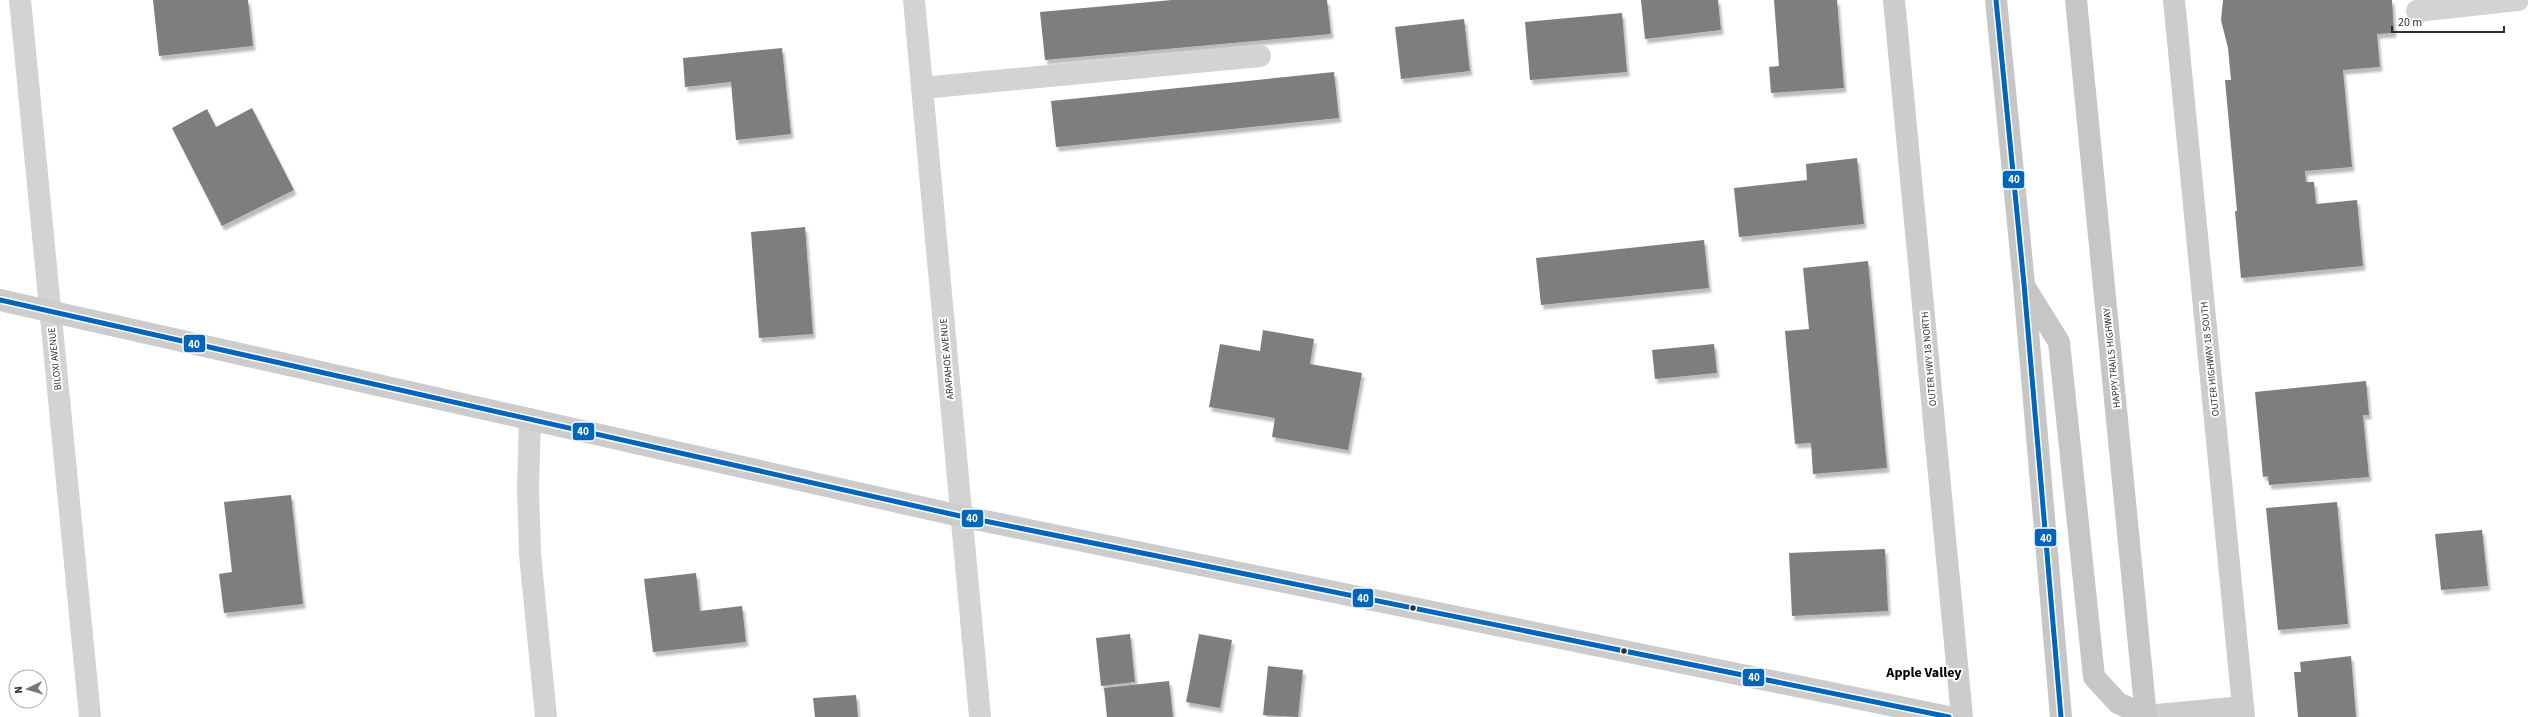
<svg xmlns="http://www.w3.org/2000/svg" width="2528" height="717" viewBox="0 0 2528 717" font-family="'Source Sans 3',sans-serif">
<defs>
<filter id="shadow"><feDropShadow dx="2.5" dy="4.5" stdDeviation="1" flood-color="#0004"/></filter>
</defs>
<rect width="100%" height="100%" fill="#fff"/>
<g fill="#7e7e7e" filter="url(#shadow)">
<polygon points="153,0 248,0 253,46 159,56"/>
<polygon points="1172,0 1327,0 1331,34 1045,60 1040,12"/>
<polygon points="1641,0 1718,0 1721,30 1645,39"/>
<polygon points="1774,0 1837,0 1844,88 1771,93 1769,67 1779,66"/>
<polygon points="2223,0 2392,0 2394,33 2377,34 2380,67 2343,70 2352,167 2305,171 2306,182 2314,182 2316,204 2357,200 2363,266 2241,278 2235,211 2237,211 2225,80 2231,80 2228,48 2221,20"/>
<polygon points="1622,13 1627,72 1530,80 1525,22"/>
<polygon points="1464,19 1470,71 1401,79 1395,27"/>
<polygon points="782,48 791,134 736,140 731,82 685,87 683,58"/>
<polygon points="1334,72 1339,118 1056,147 1051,101"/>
<polygon points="252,108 294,190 222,226 172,128 207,109 216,127"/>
<polygon points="1857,158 1864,224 1739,237 1734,188 1807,180 1806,164"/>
<polygon points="805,227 813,334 759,338 751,232"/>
<polygon points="1704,240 1709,288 1541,305 1536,258"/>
<polygon points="1868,261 1887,468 1813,474 1811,443 1795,444 1785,331 1809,329 1803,268"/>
<polygon points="1263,330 1314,339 1310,364 1362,373 1348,450 1272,437 1275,418 1209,407 1220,344 1260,351"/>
<polygon points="1714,344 1717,373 1655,379 1652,350"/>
<polygon points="2366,381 2369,415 2363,415 2369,477 2269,485 2268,476 2263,477 2255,392"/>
<polygon points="291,495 303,604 224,613 219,574 232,572 224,502"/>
<polygon points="2337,502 2348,624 2278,630 2266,508"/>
<polygon points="2482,530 2488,586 2441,590 2435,534"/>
<polygon points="1885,549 1888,611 1792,616 1789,553"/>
<polygon points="696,573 700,611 742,606 746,642 653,652 644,579"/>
<polygon points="1130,634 1135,682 1101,686 1096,638"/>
<polygon points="1199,634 1232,640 1220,708 1186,702"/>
<polygon points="2351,656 2356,717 2298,717 2294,672 2301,672 2300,662"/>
<polygon points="1268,666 1303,670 1298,717 1263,715"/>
<polygon points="1169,681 1173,717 1107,717 1104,688"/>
<polygon points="856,695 858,717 815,717 813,698"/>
</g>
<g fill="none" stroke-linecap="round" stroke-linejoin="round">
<g stroke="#d3d3d3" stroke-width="22">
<polyline points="2417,11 2518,0"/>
<polyline points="922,88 1260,56"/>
<polyline points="530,419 528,486 530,554 546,717"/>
</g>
<g stroke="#d3d3d3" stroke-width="22">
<polyline points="20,0 90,717"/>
<polyline points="914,0 980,717"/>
</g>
<g stroke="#ccc" stroke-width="22">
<polyline points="1894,0 1962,717"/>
<polyline points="2174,0 2244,717"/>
<polyline points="0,300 960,516 1949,717"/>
<polyline points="2146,716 2243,707"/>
</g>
<g stroke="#c6c6c6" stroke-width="22">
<polyline points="1996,0 2024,284 2061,717"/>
<polyline points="2076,0 2146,717"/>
<polyline points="2026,289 2059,342 2094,677 2118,703 2146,716"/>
</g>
<g stroke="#fff" stroke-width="8">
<g id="bus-1">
<polyline points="1996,0 2024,284 2061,717"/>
<polyline points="0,300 960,516 1949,717"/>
</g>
</g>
<use href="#bus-1" stroke="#0065bd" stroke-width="5"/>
</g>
<g fill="#2e2e2e" stroke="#fff" stroke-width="1.5">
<circle cx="1413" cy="608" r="3.5"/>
<circle cx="1624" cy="651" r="3.5"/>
</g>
<g text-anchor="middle" stroke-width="4" stroke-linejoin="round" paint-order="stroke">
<g font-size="10" fill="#2e2e2e" stroke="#fff">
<text transform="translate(2111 358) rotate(-96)" y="4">HAPPY TRAILS HIGHWAY</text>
<text transform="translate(54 359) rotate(-96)" y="4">BILOXI AVENUE</text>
<text transform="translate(946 359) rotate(-95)" y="4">ARAPAHOE AVENUE</text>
<text transform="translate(1928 359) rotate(-95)" y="4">OUTER HWY 18 NORTH</text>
<text transform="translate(2209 359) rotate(-96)" y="4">OUTER HIGHWAY 18 SOUTH</text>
</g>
<g font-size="14" font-weight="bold" fill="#000" stroke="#fff">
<text x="1924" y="677">Apple Valley</text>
</g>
</g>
<g stroke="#fff" stroke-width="1.5">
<rect x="2002" y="170" width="23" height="19" rx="4" fill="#0065bd"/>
<rect x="183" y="334" width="23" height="19" rx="4" fill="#0065bd"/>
<rect x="572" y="422" width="23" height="19" rx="4" fill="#0065bd"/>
<rect x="961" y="509" width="23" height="19" rx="4" fill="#0065bd"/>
<rect x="2034" y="528" width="23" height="19" rx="4" fill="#0065bd"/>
<rect x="1352" y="588" width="22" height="20" rx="4" fill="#0065bd"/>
<rect x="1742" y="668" width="23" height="19" rx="4" fill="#0065bd"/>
</g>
<g font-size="11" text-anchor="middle" font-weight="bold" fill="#fff">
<text x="2014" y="183">40</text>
<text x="194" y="348">40</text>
<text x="583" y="435">40</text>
<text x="972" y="522">40</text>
<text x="2046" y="542">40</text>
<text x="1363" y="602">40</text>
<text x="1754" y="681">40</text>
</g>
<g transform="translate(28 689) rotate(265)"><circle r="19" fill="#ffffff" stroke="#ababab"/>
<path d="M0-3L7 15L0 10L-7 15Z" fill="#777777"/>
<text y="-6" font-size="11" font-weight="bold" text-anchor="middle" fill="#2e2e2e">N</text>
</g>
<path d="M2392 26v6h112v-6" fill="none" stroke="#2e2e2e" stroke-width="2"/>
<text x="2398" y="26" font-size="12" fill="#2e2e2e" stroke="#ffffff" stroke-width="3" paint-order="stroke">20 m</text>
</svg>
